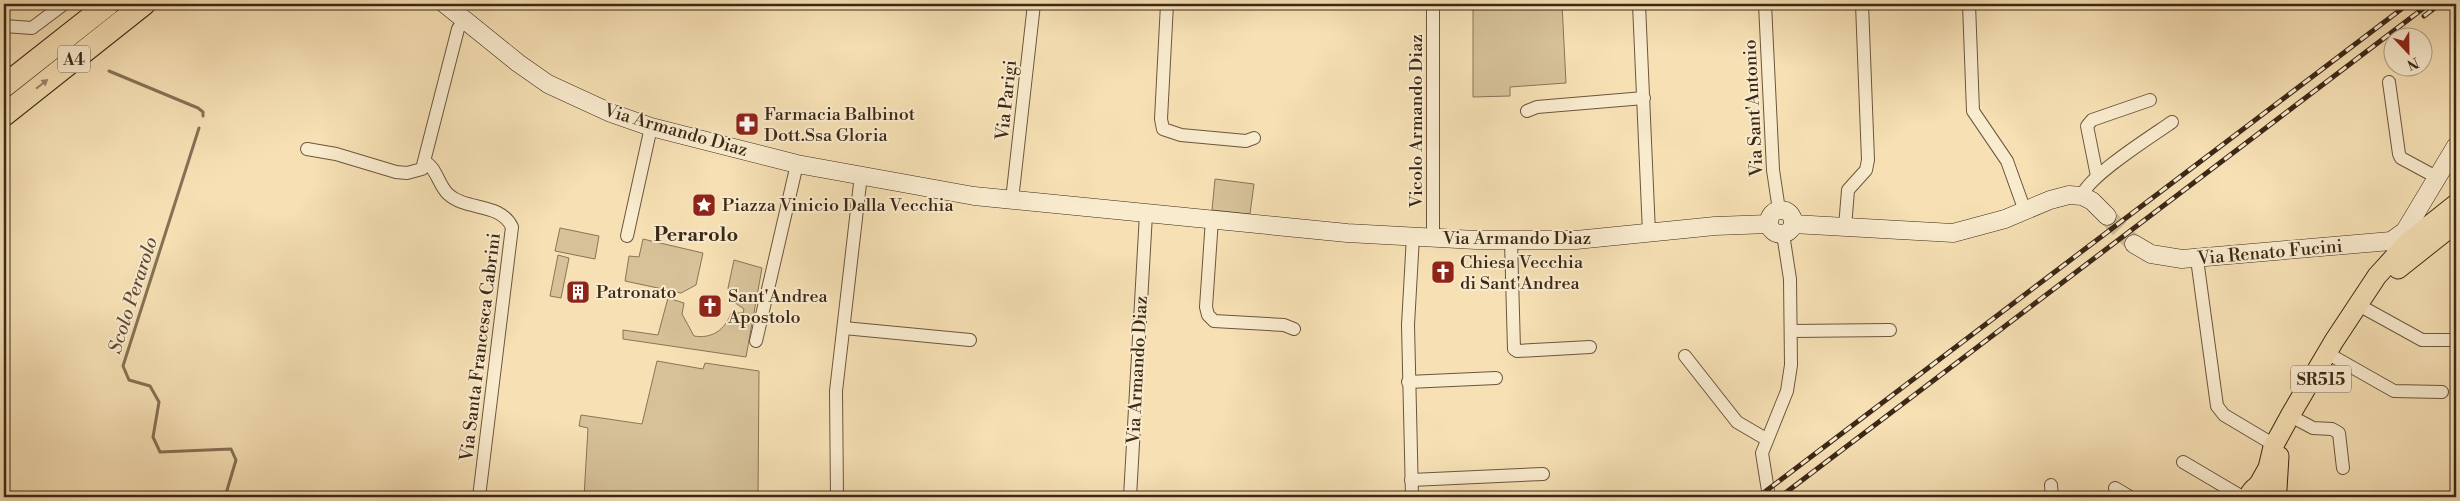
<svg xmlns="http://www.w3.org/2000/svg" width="2460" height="501" viewBox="0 0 2460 501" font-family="'Libre Bodoni',serif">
<rect width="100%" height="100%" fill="#f6e0b4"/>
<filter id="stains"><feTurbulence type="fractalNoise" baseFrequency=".004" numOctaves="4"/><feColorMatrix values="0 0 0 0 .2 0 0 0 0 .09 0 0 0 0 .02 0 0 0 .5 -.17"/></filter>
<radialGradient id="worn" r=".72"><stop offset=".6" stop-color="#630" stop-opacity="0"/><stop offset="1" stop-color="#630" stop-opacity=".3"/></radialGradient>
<g fill="#d6c199" stroke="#897458">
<polygon points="1473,4 1562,4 1566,83 1510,87 1510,96 1473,97"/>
<polygon points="1215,179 1254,184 1250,214 1212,210"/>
<polygon points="560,228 599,236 595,259 555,251"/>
<polygon points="643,239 703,253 696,285 681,293 625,281 629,256 639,257"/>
<polygon points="558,255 569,258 561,298 550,296"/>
<path d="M734 260 762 268 746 357 623 339V330L658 335 668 298 684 303 682 314 694 336C712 339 725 330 731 313H743L744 309 731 300 728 288Z"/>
<polygon points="657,361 703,369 705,363 759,371 758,497 584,497 588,428 579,426 581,415 642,424"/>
</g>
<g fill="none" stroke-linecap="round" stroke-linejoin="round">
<g stroke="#867155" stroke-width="3">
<polyline points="109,71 198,108 203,112 203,116"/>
<polyline points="199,128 123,366 129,380 150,386 159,402 153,437 160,452 231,449 236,460 225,497"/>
</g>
<polyline stroke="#d1bb95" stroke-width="18" stroke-dasharray="18 9" stroke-linecap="butt" points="2107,216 2134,244"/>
<g stroke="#6a563e" stroke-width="14">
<g id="street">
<polyline points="1167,4 1161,119 1163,129 1181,135 1246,141 1254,138"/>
<polyline points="1433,4 1433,237"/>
<polyline points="1639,4 1649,233"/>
<polyline points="1765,4 1773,170 1779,210"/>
<polyline points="1969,4 1973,111 2007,161 2025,211"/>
<polyline points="4,26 32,28 64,4"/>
<polyline points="2389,82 2399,154 2401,158 2438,178"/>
<polyline points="1527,111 1537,107 1644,98"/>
<polyline points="307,149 336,154 396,172 407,173 422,169 458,29 464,20"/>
<path d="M425 162C436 167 439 186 448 194 466 211 500 202 512 227L479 497"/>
<polyline points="2097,176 2087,126 2092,120 2150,100"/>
<path d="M2082 196C2088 176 2152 136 2172 122"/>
<polyline points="1012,200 1034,4"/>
<polyline points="1212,219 1206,307 1208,315 1214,321 1284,325 1294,329"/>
<polyline points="1845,227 1848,190 1866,170 1868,160 1862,4"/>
<polyline points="627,236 651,127"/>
<polyline points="1511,241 1514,349 1517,351 1590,347"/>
<polyline points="2197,259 2217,406 2224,415 2266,440"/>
<polyline points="2364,308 2422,340 2456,340"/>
<polyline points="844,328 970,340"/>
<polyline points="1791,331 1890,330"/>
<polyline points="756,341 797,164"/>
<polyline points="1685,356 1737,422 1766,439"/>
<polyline points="2334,357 2394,391 2442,392"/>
<polyline points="1408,382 1496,378"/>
<polyline points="2298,420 2313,428 2332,429 2339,433 2343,468"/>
<polyline points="2183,462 2239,495 2248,497"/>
<polyline points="1411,480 1543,474"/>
<polyline points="2051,485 2052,497"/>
<polyline points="2115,488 2130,497"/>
<polyline points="837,497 836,391 861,175"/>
<polyline points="1130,497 1146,214"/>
<polyline points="1412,497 1408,325 1413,236"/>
<polyline points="1769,497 1762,453 1787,391 1791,365 1790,279 1783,234"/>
</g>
</g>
<g stroke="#3c2817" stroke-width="19">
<g id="secondary">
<polyline points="445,4 518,63 548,84 611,113 651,127 797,164 974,196 1347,233 1476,240 1576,240 1715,226 1769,224"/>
<circle cx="1781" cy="222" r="12"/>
<polyline points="1793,224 1953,233 2005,219 2050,200 2069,195 2082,196 2092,201 2107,216"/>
<polyline points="2134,244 2151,254 2182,259 2391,241 2405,231 2456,146"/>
</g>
</g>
<g stroke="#3c2817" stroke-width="21">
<g id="primary">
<polyline points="2398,269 2456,223"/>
<polyline points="2259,484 2268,468 2273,447 2291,414 2334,341 2377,276 2407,243 2456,204"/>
<polyline points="2277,489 2279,456"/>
<path d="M2248 497C2253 487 2259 482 2271 485"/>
</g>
</g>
<g stroke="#3c2817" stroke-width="24">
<g id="highway">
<polyline points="4,86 108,4"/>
<polyline points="4,115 144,4"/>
</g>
</g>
<use href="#street" stroke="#f9ebce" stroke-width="12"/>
<use href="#secondary" stroke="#f9ebce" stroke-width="18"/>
<use href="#primary" stroke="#f6e0b4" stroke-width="19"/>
<use href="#highway" stroke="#f6e0b4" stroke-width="22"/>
<g stroke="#3c2817" stroke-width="5">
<g id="rail">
<polyline points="2424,16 2440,4"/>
<polyline points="1758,497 2408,4"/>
<polyline points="1780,497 2429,4"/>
</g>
</g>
<use href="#rail" stroke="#f9ebce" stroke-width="3" stroke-dasharray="9" stroke-linecap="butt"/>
</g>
<defs><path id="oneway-solid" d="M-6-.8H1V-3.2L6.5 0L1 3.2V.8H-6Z" transform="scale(1.25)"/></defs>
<use fill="#998466" href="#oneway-solid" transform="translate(42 84) rotate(-38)"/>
<defs>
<g id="pharmacy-square" transform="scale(1.25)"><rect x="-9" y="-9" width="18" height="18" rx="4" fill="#8f2418" stroke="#f9ebce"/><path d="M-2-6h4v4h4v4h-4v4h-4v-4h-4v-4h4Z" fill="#fff"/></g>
<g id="sight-square" transform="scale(1.25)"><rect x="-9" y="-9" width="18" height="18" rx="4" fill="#8f2418" stroke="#f9ebce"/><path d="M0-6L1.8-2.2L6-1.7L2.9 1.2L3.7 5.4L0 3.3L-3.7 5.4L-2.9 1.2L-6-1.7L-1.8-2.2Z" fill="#fff"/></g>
<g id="church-square" transform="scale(1.25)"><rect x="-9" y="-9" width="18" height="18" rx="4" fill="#8f2418" stroke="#f9ebce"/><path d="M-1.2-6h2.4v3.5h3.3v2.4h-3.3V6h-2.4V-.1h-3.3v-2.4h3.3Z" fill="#fff"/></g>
<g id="building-square" transform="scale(1.25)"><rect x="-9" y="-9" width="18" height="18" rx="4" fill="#8f2418" stroke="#f9ebce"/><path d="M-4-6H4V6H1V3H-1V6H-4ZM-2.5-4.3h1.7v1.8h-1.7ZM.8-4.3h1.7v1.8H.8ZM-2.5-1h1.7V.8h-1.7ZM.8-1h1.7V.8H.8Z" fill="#fff"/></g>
</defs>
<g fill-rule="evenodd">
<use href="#pharmacy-square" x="747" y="124"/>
<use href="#sight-square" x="704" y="205"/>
<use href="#church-square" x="1443" y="272"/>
<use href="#building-square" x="578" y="292"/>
<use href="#church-square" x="710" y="306"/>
</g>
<g text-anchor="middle" stroke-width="4" stroke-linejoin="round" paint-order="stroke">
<g fill="#f9ebce" stroke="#75624e" stroke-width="1">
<rect x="58" y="45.5" width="32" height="27" rx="4"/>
<rect x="2291" y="365.5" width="60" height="27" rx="4"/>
</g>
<g font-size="16" font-weight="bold" fill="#3c2817">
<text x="74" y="65">A4</text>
<text x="2321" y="385">SR515</text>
</g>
<g font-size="18" fill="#3c2817" stroke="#f9ebce">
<text transform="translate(1006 100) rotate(-84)" y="6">Via Parigi</text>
<text transform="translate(1753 108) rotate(-93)" y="6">Via Sant'Antonio</text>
<text transform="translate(1416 121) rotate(-90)" y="6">Vicolo Armando Diaz</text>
<text transform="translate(676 130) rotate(16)" y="6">Via Armando Diaz</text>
<text x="1517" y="244">Via Armando Diaz</text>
<text transform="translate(2270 252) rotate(-5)" y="6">Via Renato Fucini</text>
<text transform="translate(480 347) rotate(-83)" y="6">Via Santa Francesca Cabrini</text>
<text transform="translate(1137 370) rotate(-87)" y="6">Via Armando Diaz</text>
</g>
<g font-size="18" fill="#3c2817" stroke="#f9ebce" text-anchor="start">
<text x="764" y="120">Farmacia Balbinot<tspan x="764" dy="21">Dott.Ssa Gloria</tspan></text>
<text x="722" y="211">Piazza Vinicio Dalla Vecchia</text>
<text x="1460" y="268">Chiesa Vecchia<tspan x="1460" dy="21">di Sant'Andrea</tspan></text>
<text x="596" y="298">Patronato</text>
<text x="728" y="302">Sant'Andrea<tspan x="728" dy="21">Apostolo</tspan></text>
</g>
<g font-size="19" font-style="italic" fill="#614c36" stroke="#f9ebce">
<text transform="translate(132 295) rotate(-72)" y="7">Scolo Perarolo</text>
</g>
<g font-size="20" font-weight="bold" fill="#3c2817" stroke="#f9ebce">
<text x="696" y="241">Perarolo</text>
</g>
</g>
<rect width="2460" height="501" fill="none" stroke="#f6e0b4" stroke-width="20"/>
<rect x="5" y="5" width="2450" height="491" fill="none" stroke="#3c2817" stroke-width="2.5"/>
<rect x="10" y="10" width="2440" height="481" fill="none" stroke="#3c2817"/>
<g transform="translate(2408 52) rotate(158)"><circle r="24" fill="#f9ebce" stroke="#ad9d85"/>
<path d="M0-4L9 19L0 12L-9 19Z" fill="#8f2418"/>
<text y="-8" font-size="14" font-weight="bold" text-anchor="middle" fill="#3c2817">N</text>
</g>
<rect width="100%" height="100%" filter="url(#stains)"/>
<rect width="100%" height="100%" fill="url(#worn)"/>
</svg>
